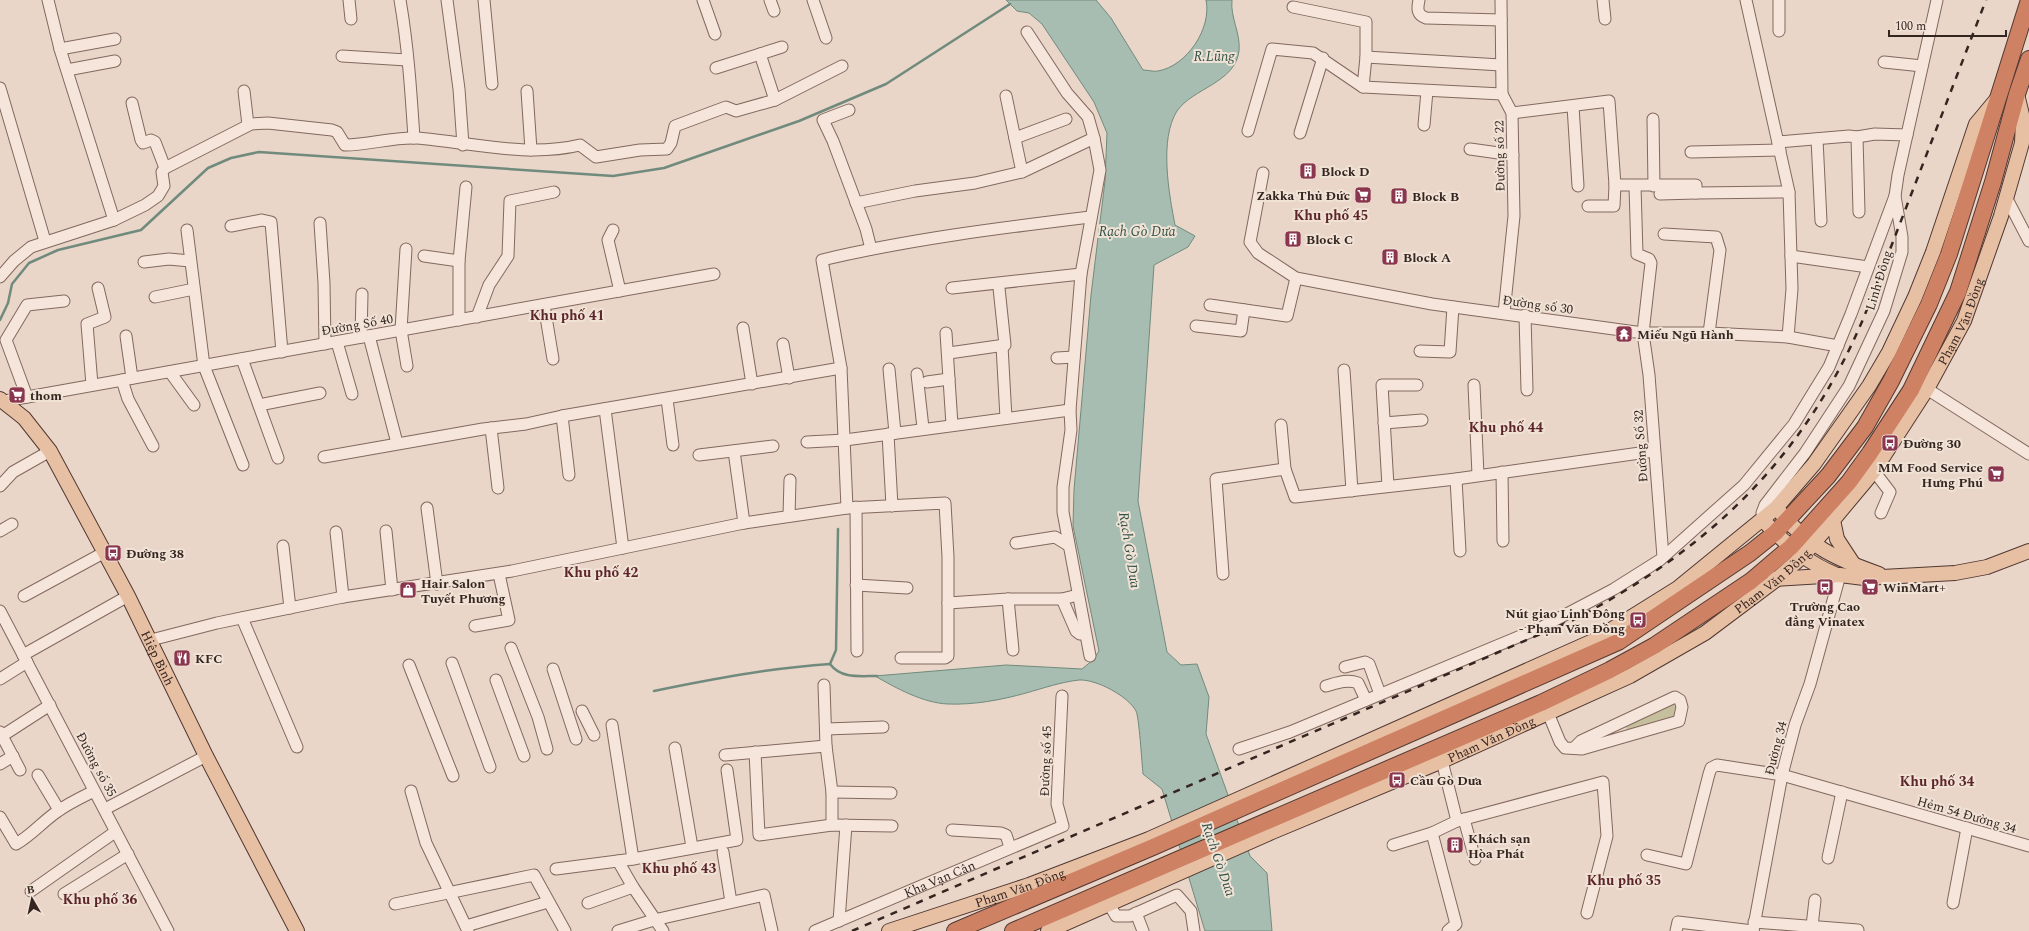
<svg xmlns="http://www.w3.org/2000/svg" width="2029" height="931" viewBox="0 0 2029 931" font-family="Spectral,serif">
<rect width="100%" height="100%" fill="#e9d6c8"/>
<polygon fill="#c6bf9d" points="1672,703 1678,709 1676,717 1627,730 1625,724"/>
<path fill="#a8bdb1" stroke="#708b7d" d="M1006 0H1096L1111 18 1143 70C1148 70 1154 72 1158 71 1187 66 1212 28 1206 0H1232C1230 17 1241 34 1239 51 1235 83 1193 88 1177 111 1159 139 1169 194 1175 225L1195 236 1188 247 1154 265 1138 501 1167 652 1181 665 1197 664 1209 697 1206 734 1250 856 1267 873 1272 931H1205L1162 789 1143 774C1142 764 1139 716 1136 711 1128 696 1096 679 1079 680 1061 682 1044 688 1026 693 1001 700 974 705 948 704 923 703 896 688 875 676L1006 665 1082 669 1093 660 1099 651 1073 526 1074 490 1091 295 1105 181 1107 133 1094 102 1042 24 1029 13 1017 11Z"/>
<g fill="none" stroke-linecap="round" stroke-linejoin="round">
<g stroke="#708b7d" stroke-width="2.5">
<polyline points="0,320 8,303 12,284 29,263 58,250 141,230 208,168 231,158 259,152 613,176 664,168 799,121 886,84 1010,4"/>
<polyline points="830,664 836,650 838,529"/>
<path d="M654 691C712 679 770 668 830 664 841 679 860 676 877 676"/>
</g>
<g stroke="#83685f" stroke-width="13">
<g id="minor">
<polyline points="48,0 60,49 114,220"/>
<polyline points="349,0 351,19"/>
<path d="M400 0C408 46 411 92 414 138"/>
<polyline points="447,0 459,89 463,145"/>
<polyline points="484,0 492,84"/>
<polyline points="703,0 715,34"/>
<polyline points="770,0 774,11"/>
<polyline points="813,0 826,38"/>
<path d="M1419 0C1417 9 1417 15 1426 18L1501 20"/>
<polyline points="1501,0 1502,94 1512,113 1514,216 1504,313"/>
<polyline points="1603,0 1605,19"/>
<polyline points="1746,0 1789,192 1792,289 1788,337"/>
<polyline points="1779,0 1779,31"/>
<polyline points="1293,7 1366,22 1366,57 1363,87"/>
<polyline points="1027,32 1067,93 1088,117 1094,138 1100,170 1081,274 1070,410 1071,430 1063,487 1063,512 1090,656"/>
<polyline points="60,49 115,39"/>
<polyline points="760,54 775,100"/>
<polyline points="342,56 407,60"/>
<polyline points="1366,57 1501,65"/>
<polyline points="1884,62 1922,66"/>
<polyline points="716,68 782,47"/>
<polyline points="67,70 115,61"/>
<polyline points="0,88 45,241"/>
<polyline points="244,91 248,125"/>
<polyline points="527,91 531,150"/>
<polyline points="1006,96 1022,172"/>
<polyline points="132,103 141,140 143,143 151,140 155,142 165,168"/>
<polyline points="1573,106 1578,186"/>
<polyline points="849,110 823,120 833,141 866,229 871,249"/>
<polyline points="1512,113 1609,101 1615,185 1614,206 1588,206"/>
<polyline points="1653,119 1654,186"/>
<polyline points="1424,125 1427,91"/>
<polyline points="1248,131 1272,49 1313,53 1363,87 1502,94"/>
<polyline points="1300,133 1323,58"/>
<polyline points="1857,137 1859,212"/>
<polyline points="1015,138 1066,119"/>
<polyline points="1817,139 1821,221"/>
<polyline points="1778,142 1849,136 1857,137 1875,134 1907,135"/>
<polyline points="1470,149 1513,155"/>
<polyline points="1691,152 1780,150"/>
<polyline points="1263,173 1250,242 1258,253 1296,278 1432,304 1643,333 1709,333 1788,337 1838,346"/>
<polyline points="1615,185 1696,185 1696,193 1789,192"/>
<polyline points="1635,186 1637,254 1649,259 1651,263 1643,333 1649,375 1663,557"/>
<polyline points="1660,194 1696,193"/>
<polyline points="2006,197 2029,241"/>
<polyline points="856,203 915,191 975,183 1022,172 1094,138"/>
<polyline points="320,223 324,283 325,344"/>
<polyline points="231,226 262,220 271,222 282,352"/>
<polyline points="187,230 204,366 243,465"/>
<polyline points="613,230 608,240 620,291"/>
<polyline points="1664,234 1716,237 1720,250 1709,333"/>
<polyline points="406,249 401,330 407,366"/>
<polyline points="424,256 459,261"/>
<polyline points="1791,256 1868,267"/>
<polyline points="144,262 169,259 190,261"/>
<path d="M0 277 14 261 31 247 114 220 145 205 158 196 164 186 162 172 165 168 251 124 268 123 332 130 337 132 345 145C369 145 392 137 416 138 470 142 526 158 580 145L596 157 640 150 667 149 671 143 675 126 726 107 736 111 775 100 842 66"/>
<polyline points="952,288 1081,274"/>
<polyline points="155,297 194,289"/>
<polyline points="544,305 553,359"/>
<polyline points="1210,305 1287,316 1296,278"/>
<polyline points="1525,315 1527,390"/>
<polyline points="477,317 489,285 508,256 510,201 554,192"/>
<polyline points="459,320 459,261 466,187"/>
<polyline points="1196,326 1241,331 1244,310"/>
<polyline points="743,328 752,384"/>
<polyline points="946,333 952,425"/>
<polyline points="126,336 132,378"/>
<polyline points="369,336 397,443"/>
<polyline points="361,337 362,294"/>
<polyline points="337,342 352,394"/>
<polyline points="783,344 789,378"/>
<polyline points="1002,346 1006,418"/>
<polyline points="1420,351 1450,352 1453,307"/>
<polyline points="949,353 1005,345 999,288"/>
<polyline points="1057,358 1074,357"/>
<polyline points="242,359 278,458"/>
<polyline points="889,369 895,433"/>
<polyline points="1344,370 1352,491"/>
<polyline points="170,372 194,405"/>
<polyline points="917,374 923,428"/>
<polyline points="122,380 128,399 153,446"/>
<polyline points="927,382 949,379"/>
<polyline points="92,385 87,324 105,317 98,288"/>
<polyline points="1474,385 1478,475"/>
<polyline points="1927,389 2029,454"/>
<polyline points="27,397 6,340 27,305 64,301"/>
<polyline points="667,399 673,445"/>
<polyline points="5,401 714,274"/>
<polyline points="259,405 320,393"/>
<polyline points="605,409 623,548"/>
<polyline points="562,416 569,475"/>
<polyline points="1384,423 1422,420"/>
<polyline points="1281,425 1285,469"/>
<polyline points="491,428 498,488"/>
<polyline points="888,434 892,506"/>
<polyline points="807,442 845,440 1070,410"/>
<polyline points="734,451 744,523"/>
<polyline points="699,455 773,446"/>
<polyline points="324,457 483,429 526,424 562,416 841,368"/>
<polyline points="1874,471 1890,492 1881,513"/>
<polyline points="1502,472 1503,541"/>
<polyline points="1456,479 1460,551"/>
<polyline points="0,486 13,472 50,451"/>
<polyline points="1388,486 1382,385 1417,385"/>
<polyline points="856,507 857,651"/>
<polyline points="427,508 437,584"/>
<path d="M847 508 841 368 822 260C910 239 1000 228 1090 217"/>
<polyline points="789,516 790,480"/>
<polyline points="1763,520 1762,513 1765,505 1805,453 1849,386 1884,311 1902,252 1902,237 1895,196 1898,175 1937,0"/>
<polyline points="0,531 12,524"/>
<polyline points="386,531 392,590"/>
<polyline points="336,532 343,597"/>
<polyline points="1016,543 1055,537 1068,545"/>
<polyline points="283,546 290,608"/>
<polyline points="1223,574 1216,479 1285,469 1295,497 1456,479 1654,451"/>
<polyline points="856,585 907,588"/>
<polyline points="24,596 105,552"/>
<polyline points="1008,599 1013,650"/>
<polyline points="1062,599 1076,631 1080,634 1085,634"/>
<polyline points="948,603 1008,599 1062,599 1078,595"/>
<polyline points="0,611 168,931"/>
<polyline points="242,618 297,747"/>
<polyline points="475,626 509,620 499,574"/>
<polyline points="151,640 217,623 343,597 512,571 744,523 847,508 945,503 948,557 948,656 945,658 901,658"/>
<polyline points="511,648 538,717 547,749"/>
<polyline points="23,655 128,596"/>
<polyline points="452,663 490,767"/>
<polyline points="409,665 453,776"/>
<polyline points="1345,667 1365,662 1369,664 1380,694"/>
<polyline points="553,669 576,739"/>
<polyline points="0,679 27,662"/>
<polyline points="496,680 524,756"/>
<polyline points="824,685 826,746 832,792 832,825"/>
<path d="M1326 686C1337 683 1347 679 1358 683L1366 700"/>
<polyline points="582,711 594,735"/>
<polyline points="1548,713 1560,742 1565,748 1582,749 1679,721 1682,707 1680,700 1675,697 1581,741 1574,748"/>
<polyline points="612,725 633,859"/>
<polyline points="826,729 883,727"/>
<polyline points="0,732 20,770"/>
<polyline points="2,736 50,705"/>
<polyline points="675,748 692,847"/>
<polyline points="1239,749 1290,732 1542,627 1614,589 1660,560 1744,485 1794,424 1829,367 1851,314 1895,196"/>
<polyline points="755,752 759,835 832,825 892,826"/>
<polyline points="725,755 826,746"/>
<polyline points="1442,761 1457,821 1432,833 1456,924 1448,931"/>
<polyline points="0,764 13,756"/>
<polyline points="38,775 59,810"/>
<polyline points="411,791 426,843 468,931"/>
<polyline points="832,792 891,793"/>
<polyline points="105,809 206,756"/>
<path d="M0 817 16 844C32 835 43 821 58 811 69 803 82 797 94 791"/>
<polyline points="1464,819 1475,859"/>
<polyline points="1457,821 1603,782 1607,836 1587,913"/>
<polyline points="952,830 1001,833 1006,835 1010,847"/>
<polyline points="1393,845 1432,833"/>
<polyline points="723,852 731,902"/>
<polyline points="1647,855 1686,864 1709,774 1711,768 1717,765 1782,775 2029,846"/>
<polyline points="1828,858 1842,792"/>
<polyline points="618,861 633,887 663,931"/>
<polyline points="556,869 633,859 737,840 727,770"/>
<polyline points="31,891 115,832"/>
<polyline points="64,894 128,854"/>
<polyline points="588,903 633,887"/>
<polyline points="1953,903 1967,828"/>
<polyline points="395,904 534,875 565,931"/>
<polyline points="1109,904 1116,916 1130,916 1177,895 1191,911 1194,931"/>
<polyline points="1136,913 1143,931"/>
<polyline points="839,921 846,825"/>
<polyline points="1754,922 1858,930"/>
<polyline points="466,926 548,902"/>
<polyline points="1812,926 1815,900"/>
<polyline points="618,931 654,920 764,895 772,931"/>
<path id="s1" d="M815 931 1063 826 1057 804 1062 696"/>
<polyline points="1676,931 1678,922 1753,931"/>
<polyline points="1753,931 1782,775 1795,725 1810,684 1840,575"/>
</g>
</g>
<g stroke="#513832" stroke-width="16">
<g id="major">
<path id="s2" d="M0 399 24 418 50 451 128 596 206 756 297 931"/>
<path d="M1780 512C1807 546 1839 560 1879 574"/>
<path d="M1763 520C1783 542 1807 563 1835 574"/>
<polyline points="1833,520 1837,539 1854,565"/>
<polyline points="1774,579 1840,575 1864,578 1955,573 1987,567 2029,551"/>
<path id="s3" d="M889 931 1029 885 1149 839 1593 641 1678 588 1776 508 1814 464 1869 386 1889 352 1915 297 1933 252 1976 124 1996 100"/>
<path id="s4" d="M1048 931 1272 832 1442 761 1630 676 1705 633 1777 579 1803 556 1874 471 1927 389 1964 321 2001 216 2022 143 2023 119 2017 94"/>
</g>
</g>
<g stroke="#513832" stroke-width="18">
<g id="highway">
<polyline points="955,931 1153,847 1618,642 1750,553 1775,533 1828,476 1865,427 1891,381 1929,304 1949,254 2029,0"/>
<polyline points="1013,931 1541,703 1610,670 1654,646 1751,581 1791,547 1849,482 1870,453 1911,390 1958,292 1993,182 2017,94 2029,59"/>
</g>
</g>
<use href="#minor" stroke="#f5e5da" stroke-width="11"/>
<use href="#major" stroke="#e7c0a4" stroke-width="14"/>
<use href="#highway" stroke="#ce8163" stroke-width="16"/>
<path stroke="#352521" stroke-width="2.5" stroke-dasharray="7 7" stroke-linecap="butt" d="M852 931 1573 620C1709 549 1804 459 1864 317L1986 0"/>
</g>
<defs>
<g id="building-square" transform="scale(0.9)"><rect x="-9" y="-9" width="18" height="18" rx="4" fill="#8a364e" stroke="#f1e2d6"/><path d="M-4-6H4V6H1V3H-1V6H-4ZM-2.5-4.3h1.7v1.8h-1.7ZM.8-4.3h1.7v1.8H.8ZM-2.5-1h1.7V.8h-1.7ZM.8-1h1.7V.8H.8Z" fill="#fff"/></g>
<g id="supermarket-square" transform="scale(0.9)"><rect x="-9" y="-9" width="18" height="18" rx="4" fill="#8a364e" stroke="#f1e2d6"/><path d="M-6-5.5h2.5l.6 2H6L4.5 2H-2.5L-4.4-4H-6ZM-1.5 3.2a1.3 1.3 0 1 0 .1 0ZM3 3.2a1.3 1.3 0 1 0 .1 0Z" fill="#fff"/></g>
<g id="temple-square" transform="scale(0.9)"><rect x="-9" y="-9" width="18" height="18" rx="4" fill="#8a364e" stroke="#f1e2d6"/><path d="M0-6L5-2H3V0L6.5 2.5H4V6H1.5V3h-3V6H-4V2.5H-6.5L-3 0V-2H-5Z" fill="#fff"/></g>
<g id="bus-square" transform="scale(0.9)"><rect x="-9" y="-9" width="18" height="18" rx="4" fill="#8a364e" stroke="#f1e2d6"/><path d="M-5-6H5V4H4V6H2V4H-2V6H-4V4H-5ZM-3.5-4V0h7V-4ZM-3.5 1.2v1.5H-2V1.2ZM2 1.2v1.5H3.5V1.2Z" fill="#fff"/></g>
<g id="shop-square" transform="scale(0.9)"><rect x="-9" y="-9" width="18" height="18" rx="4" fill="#8a364e" stroke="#f1e2d6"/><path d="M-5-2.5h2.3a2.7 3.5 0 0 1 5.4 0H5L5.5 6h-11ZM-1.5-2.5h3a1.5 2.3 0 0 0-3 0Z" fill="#fff"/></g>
<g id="restaurant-square" transform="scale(0.9)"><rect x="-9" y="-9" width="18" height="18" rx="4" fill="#8a364e" stroke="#f1e2d6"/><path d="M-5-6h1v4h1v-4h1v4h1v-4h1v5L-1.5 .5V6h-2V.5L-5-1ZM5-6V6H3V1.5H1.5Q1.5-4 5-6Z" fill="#fff"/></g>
</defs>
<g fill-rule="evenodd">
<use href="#building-square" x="1308" y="171"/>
<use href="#supermarket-square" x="1363" y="195"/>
<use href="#building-square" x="1399" y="196"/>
<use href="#building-square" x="1293" y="239"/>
<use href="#building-square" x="1390" y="257"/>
<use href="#temple-square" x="1624" y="334"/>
<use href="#supermarket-square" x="17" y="395"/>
<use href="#bus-square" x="1890" y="443"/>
<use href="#supermarket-square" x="1996" y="474"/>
<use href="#bus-square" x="113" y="553"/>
<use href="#bus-square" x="1825" y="587"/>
<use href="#supermarket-square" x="1870" y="587"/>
<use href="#shop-square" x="408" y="590"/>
<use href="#bus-square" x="1638" y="620"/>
<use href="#restaurant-square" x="182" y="658"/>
<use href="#bus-square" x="1397" y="780"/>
<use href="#building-square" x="1455" y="845"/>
</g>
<g text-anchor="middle" stroke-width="4" stroke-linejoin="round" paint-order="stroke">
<g font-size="13" fill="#352521" stroke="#f1e2d6">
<text transform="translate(1499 156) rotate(-91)" y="5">Đường số 22</text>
<text transform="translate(1878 280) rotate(-73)" y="5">Linh Đông</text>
<text transform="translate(1538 304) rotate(8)" y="5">Đường số 30</text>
<text dy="5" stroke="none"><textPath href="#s4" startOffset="1131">Phạm Văn Đồng</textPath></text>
<text transform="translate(357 324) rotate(-10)" y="5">Đường Số 40</text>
<text transform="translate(1640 446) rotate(-94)" y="5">Đường Số 32</text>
<text dy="5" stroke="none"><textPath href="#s4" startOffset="807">Phạm Văn Đồng</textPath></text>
<text dy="5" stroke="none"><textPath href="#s2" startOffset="306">Hiệp Bình</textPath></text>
<text dy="5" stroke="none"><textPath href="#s4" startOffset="483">Phạm Văn Đồng</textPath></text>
<text transform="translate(1775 748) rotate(-76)" y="5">Đường 34</text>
<text transform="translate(1045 761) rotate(-88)" y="5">Đường số 45</text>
<text transform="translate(97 764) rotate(62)" y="5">Đường số 35</text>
<text transform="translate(1967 814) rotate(16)" y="5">Hẻm 54 Đường 34</text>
<text dy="5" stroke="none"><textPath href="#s1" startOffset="135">Kha Vạn Cân</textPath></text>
<text dy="5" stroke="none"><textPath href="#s3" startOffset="138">Phạm Văn Đồng</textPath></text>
</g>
<g font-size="13" font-weight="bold" fill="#352521" stroke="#f1e2d6" text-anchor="start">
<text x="1321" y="176">Block D</text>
<text x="1350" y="200" text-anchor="end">Zakka Thủ Đức</text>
<text x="1412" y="201">Block B</text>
<text x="1306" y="244">Block C</text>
<text x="1403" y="262">Block A</text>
<text x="1637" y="339">Miếu Ngũ Hành</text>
<text x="30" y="400">thom</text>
<text x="1903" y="448">Đường 30</text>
<text x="1983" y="472" text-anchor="end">MM Food Service<tspan x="1983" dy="15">Hưng Phú</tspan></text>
<text x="126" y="558">Đường 38</text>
<text x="421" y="588">Hair Salon<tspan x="421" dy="15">Tuyết Phương</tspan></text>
<text x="1883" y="592">WinMart+</text>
<text x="1825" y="611" text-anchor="middle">Trường Cao<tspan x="1825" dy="15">đẳng Vinatex</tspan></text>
<text x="1625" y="618" text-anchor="end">Nút giao Linh Đông<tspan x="1625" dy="15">- Phạm Văn Đồng</tspan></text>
<text x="195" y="663">KFC</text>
<text x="1410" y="785">Cầu Gò Dưa</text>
<text x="1468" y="843">Khách sạn<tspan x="1468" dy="15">Hòa Phát</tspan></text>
</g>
<g font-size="14" font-style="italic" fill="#325348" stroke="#f1e2d6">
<text x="1214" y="61">R.Lũng</text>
<text x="1137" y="236">Rạch Gò Dưa</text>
<text transform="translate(1130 550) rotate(81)" y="5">Rạch Gò Dưa</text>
<text transform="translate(1219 859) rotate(71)" y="5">Rạch Gò Dưa</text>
</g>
<g font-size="14" font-weight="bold" fill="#5c2529" stroke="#f1e2d6">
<text x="1331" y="220">Khu phố 45</text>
<text x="567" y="320">Khu phố 41</text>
<text x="1506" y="432">Khu phố 44</text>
<text x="601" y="577">Khu phố 42</text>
<text x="1937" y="786">Khu phố 34</text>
<text x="679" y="873">Khu phố 43</text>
<text x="1624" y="885">Khu phố 35</text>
<text x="100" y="904">Khu phố 36</text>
</g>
</g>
<g transform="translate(32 899) rotate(351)" stroke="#f1e2d6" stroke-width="3" paint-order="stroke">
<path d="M0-3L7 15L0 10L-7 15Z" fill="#352521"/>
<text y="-6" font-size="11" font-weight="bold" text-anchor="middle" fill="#352521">B</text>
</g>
<path d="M1889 30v6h117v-6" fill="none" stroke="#352521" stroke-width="2"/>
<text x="1895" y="30" font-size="12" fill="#352521" stroke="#f1e2d6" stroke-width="3" paint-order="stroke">100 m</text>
</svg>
